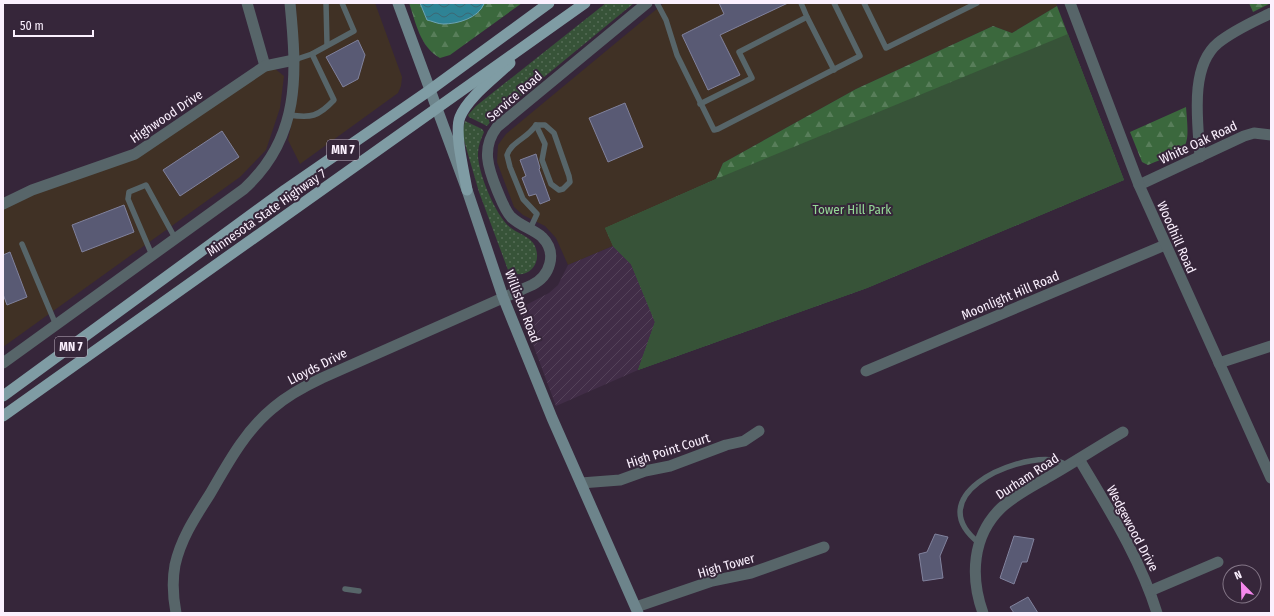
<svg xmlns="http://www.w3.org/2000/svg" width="1274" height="616" viewBox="0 0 1274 616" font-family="'Fira Sans Condensed',sans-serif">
<defs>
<pattern id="industrial-furrows" width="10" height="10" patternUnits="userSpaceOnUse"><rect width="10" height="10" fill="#412d47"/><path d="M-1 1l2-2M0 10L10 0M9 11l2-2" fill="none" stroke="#544259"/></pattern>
<pattern id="grass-dots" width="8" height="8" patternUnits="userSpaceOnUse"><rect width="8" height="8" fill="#375338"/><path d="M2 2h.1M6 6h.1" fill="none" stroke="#556c56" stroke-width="1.8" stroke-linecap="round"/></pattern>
<pattern id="forest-firs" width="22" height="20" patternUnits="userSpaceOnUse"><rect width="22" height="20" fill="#3b683d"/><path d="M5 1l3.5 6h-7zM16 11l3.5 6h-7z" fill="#587e5a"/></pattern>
<pattern id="water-waves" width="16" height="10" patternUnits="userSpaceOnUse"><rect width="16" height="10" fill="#2e8395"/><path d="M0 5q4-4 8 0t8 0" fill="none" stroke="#3b6874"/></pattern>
</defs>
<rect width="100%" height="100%" fill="#36263a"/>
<g fill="#403125">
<polygon points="296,3 375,3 402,77 401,86 398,93 300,164 288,140 298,93"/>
<polygon points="664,3 1056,3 1057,6 1012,33 993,26 856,89 723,163 716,179 606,228 613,246 568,265 556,238 545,226 523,215 514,207 497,162 498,145 506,134"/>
<polygon points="274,68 284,76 280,108 266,150 240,177 3,347 3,208 42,187 100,169 267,70"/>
</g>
<polygon fill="url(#industrial-furrows)" points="613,246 631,264 656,322 638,370 556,406 522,315 526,305 549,293 558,285 568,265"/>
<g fill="url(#grass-dots)">
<polygon points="606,3 634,3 493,119 487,126 469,117 468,115 476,106"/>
<path d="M465 121 482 129 484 132C481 139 478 146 478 153 477 171 496 217 511 228 520 235 533 237 536 249 542 267 523 282 508 270L479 192 463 137V129Z"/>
</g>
<g fill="url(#forest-firs)">
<path d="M409 3H420L427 20 484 3H522L450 55 440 58C420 47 416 23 409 3Z"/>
<polygon points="1249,3 1271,3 1253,12"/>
<polygon points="1057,6 1124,180 867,288 638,370 655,322 631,264 613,246 605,228 716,179 723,163 856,89 993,26 1012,33"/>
<path d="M1186 107C1190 153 1189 148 1148 165L1142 162 1130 132Z"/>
</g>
<polygon fill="#375338" points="1068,34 1124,180 867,288 638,370 655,322 631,264 613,246 605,228 716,179"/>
<path fill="url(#water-waves)" stroke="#6ca4b4" d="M420 3H484V4C478 18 458 24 443 24 438 24 432 21 427 20Z"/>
<g fill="#595a74" stroke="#81829d">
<polygon points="719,3 788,3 720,35 740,75 708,90 682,35 724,14"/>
<polygon points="358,40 365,55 358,79 343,87 326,57"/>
<polygon points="625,103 643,147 608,162 589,118"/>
<polygon points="222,131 239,157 180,196 163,170"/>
<polygon points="536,154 540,168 539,169 550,200 540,204 536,194 529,196 522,178 526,176 520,160"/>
<polygon points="124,205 134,232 82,252 72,225"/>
<polygon points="10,252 27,297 7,305 3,294 3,255"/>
<polygon points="935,534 948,537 940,556 943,578 923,581 919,554 927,552"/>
<polygon points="1014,536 1034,539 1027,562 1022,562 1014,584 1000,578"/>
<polygon points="1028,597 1038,613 1014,613 1010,607"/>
</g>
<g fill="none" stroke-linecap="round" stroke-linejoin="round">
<g stroke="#576569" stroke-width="5.5">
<polyline points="326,3 327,44"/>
<polyline points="657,3 666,20 677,55 714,130 718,129 860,56 834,3"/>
<polyline points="864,3 886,48 977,3"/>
<polyline points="807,17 834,70"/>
<polyline points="294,60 312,54 354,31 342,3"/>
<polyline points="700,104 752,78 739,52 807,17 801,3"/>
<path d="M289 115C311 118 318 117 334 100L312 54"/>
<polygon points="536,125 545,125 554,133 569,176 570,182 563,189 559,190 551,184 542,160 545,144"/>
<path d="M530 229 537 214 523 199 510 167 507 155C511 142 528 138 536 125"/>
<polyline points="22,244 56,325"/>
<polyline points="152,255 128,199 129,192 146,185 175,238"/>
<path d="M979 543C921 497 1011 455 1053 460 1057 460 1063 463 1067 465"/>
<polyline points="345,589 359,591"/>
</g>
<g stroke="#576569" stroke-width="11">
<polyline points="247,3 265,66"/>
<path d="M1200 157C1198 123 1189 67 1218 43 1234 30 1253 22 1271 13"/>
<polyline points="1139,185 1244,136 1254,133 1271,135"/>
<polyline points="3,204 32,190 135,154 265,66 294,60"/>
<polyline points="1219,363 1271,346"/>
<polyline points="866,371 1165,245"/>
<path d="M1079 459C1108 508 1140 558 1157 613"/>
<polyline points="581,483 620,480 645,471 670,466 726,445 744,441 759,431"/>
<polyline points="1150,591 1218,562"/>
<polyline points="636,607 712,581 751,573 824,547"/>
<path d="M176 613C173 597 172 581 175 565 181 538 196 516 210 494 228 463 245 431 273 408 288 395 305 386 322 378L532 285C550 276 558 253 542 237 533 229 520 226 511 217 504 209 501 199 497 190 488 168 481 148 497 127L647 3"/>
<path d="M983 613C970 577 972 536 1001 508 1016 494 1035 485 1052 475 1076 461 1099 446 1123 432"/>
</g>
<g stroke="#576569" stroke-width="11">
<polyline points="1070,3 1139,185 1271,478"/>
<path d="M3 363 244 189C301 137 297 74 290 3"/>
</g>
<polyline stroke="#6d848b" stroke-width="11" points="398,3 467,190 503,297 552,418 638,613"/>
<g stroke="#7f9ca4" stroke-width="11">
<path d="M467 190C464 172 454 132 460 117 468 97 495 78 510 63"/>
<polyline points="3,396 285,190 430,90 549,3"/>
<polyline points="3,416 585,3"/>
</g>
</g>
<g text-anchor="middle" stroke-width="4" stroke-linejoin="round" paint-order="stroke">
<g fill="#36263a" stroke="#c0b3c3" stroke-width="1">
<rect x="327" y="140" width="32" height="20" rx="3"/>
<rect x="55" y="337" width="32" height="20" rx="3"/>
</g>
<g font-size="12" font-weight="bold" fill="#fbf0fe">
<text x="343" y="154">MN 7</text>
<text x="71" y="351">MN 7</text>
</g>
<g font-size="13" fill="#fbf0fe" stroke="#36263a">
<text transform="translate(514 96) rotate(-41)" y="5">Service Road</text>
<text transform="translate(166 116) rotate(-34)" y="5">Highwood Drive</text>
<text transform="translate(1198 142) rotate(-25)" y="5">White Oak Road</text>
<text transform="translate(266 212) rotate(-35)" y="5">Minnesota State Highway 7</text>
<text transform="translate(1177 237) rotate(66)" y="5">Woodhill Road</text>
<text transform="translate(1010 295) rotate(-23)" y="5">Moonlight Hill Road</text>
<text transform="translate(523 306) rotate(69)" y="5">Williston Road</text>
<text transform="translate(317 366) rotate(-27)" y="5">Lloyds Drive</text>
<text transform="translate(668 450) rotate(-18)" y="5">High Point Court</text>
<text transform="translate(1027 476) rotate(-33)" y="5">Durham Road</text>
<text transform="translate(1133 528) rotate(62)" y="5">Wedgewood Drive</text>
<text transform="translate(726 565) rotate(-16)" y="5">High Tower</text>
</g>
<g font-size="13" fill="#94d896" stroke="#36263a">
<text x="852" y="214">Tower Hill Park</text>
</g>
</g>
<rect width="1274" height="616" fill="none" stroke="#fbf0fe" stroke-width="8"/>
<g transform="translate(1242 584) rotate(337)"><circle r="19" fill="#36263a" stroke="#857788"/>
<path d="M0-3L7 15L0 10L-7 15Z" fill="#f688ed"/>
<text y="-6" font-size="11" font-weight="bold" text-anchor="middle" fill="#fbf0fe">N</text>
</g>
<path d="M14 30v6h79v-6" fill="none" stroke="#fbf0fe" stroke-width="2"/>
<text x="20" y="30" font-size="12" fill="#fbf0fe" stroke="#36263a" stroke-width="3" paint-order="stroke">50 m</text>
</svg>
